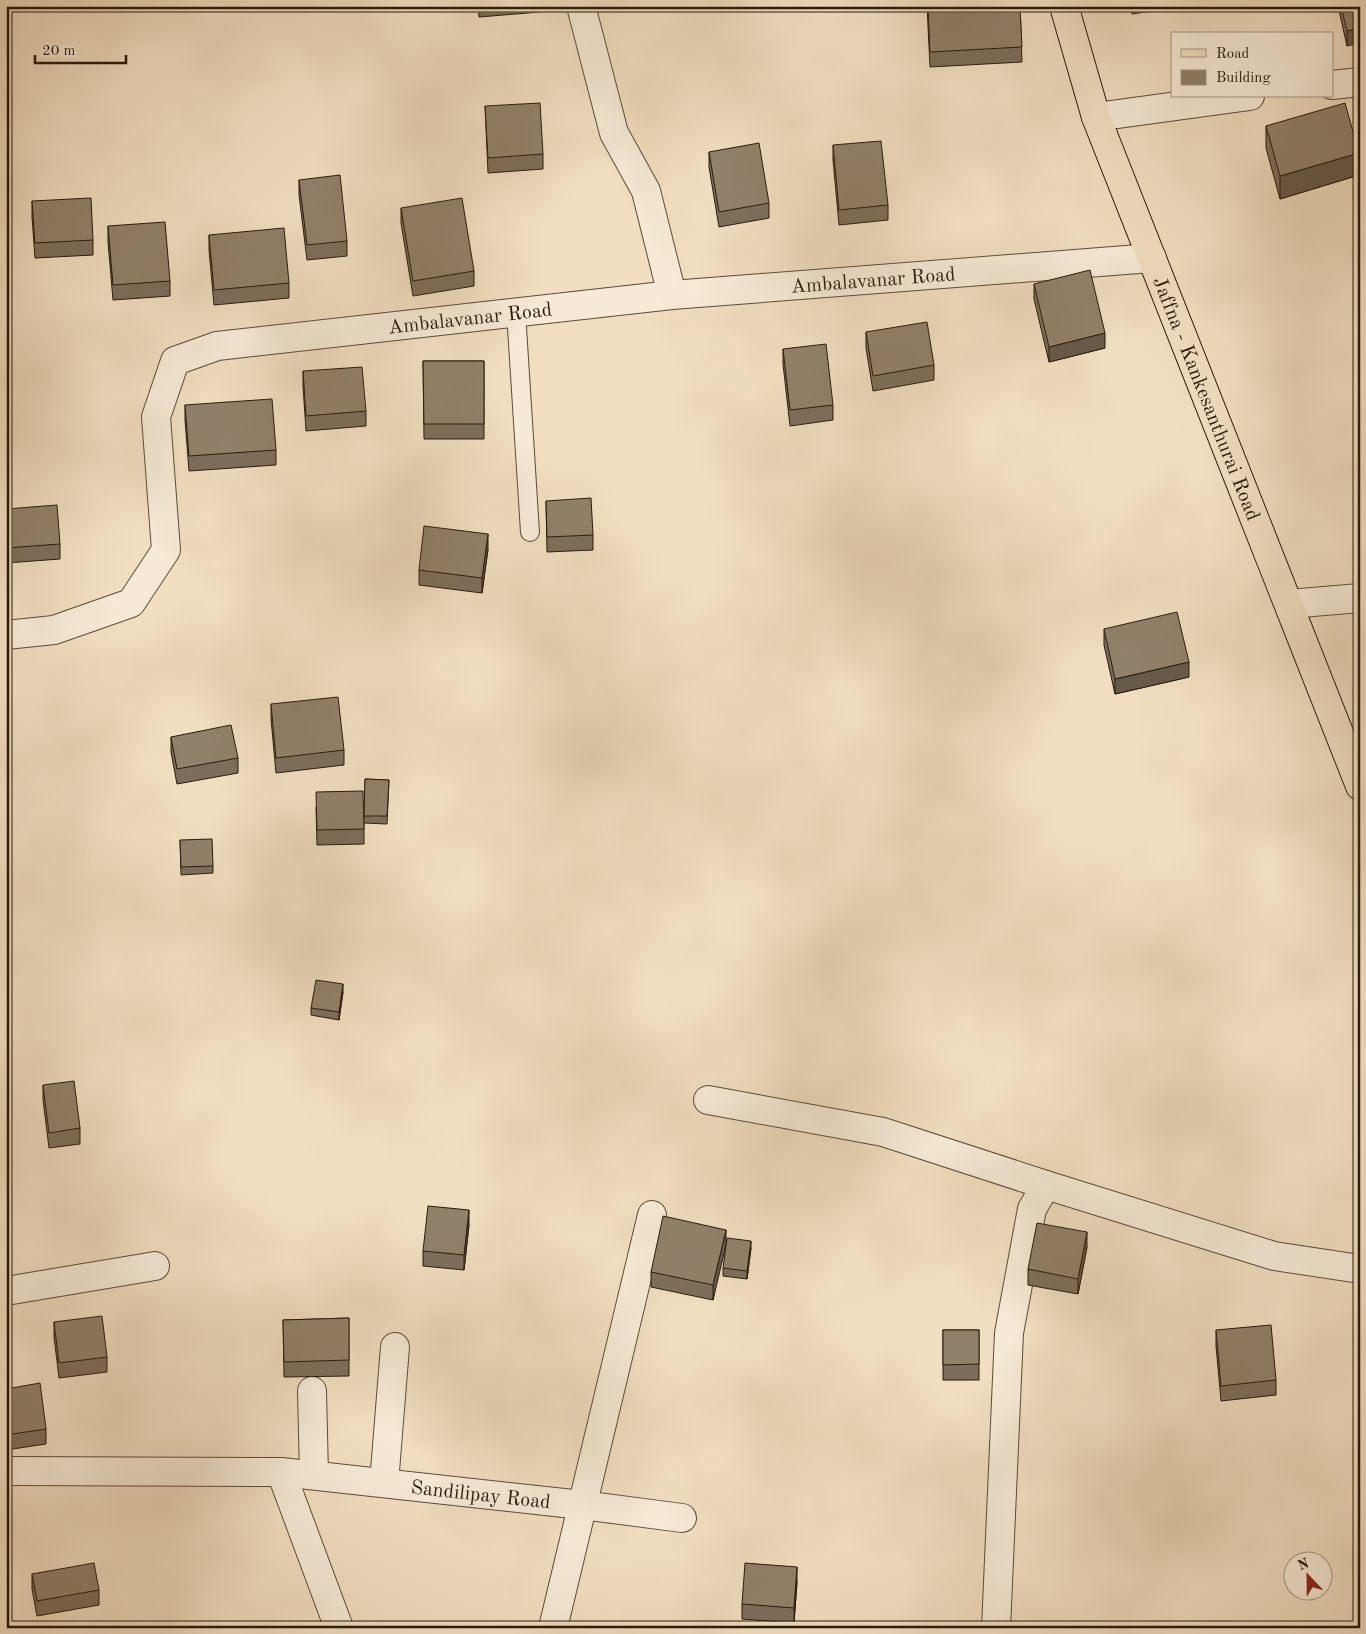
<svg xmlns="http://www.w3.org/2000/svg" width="1366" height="1634" viewBox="0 0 1366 1634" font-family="'Old Standard TT',serif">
<rect width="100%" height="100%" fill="#f1dec0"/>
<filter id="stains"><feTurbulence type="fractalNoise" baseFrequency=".004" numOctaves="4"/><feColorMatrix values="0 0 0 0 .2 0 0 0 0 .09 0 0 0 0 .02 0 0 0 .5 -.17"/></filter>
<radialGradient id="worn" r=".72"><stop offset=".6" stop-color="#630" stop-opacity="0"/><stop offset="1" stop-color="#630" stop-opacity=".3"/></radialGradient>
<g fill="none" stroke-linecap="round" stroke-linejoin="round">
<g stroke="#5b4b3a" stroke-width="20">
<polyline id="lane" points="516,312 530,532"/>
</g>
<g stroke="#5b4b3a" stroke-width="30">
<g id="street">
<polyline points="581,6 614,133 646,191 672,295"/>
<polyline points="1332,85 1360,82"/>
<polyline points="1096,117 1250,96"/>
<polyline points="1289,604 1360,598"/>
<path id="s1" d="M6 635 54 630 131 603 166 550 156 417 175 361 217 346 672 295 1152 258"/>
<polyline points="708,1100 883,1132 1046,1185 1274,1256 1360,1269"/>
<polyline points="6,1291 155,1266"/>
<polyline points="312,1391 314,1475"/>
<polyline points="6,1471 281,1472 339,1628"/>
<path id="s2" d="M281 1472 582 1505 682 1518"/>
<polyline points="384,1483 395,1347"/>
<polyline points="553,1628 652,1215"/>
<polyline points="996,1628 1009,1333 1032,1209 1046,1185"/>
</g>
</g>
<g stroke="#291a0d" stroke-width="30">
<g id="primary">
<path id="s3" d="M1064 6 1096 117 1360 786"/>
</g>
</g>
<use href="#lane" stroke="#f6ead6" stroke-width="18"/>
<use href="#street" stroke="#f6ead6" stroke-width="28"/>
<use href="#primary" stroke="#f1dec0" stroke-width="28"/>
</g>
<g fill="#7d6e5b" stroke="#291a0d">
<polygon points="478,6 540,6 540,12 479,17"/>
<polygon points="927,6 1020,6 1022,62 930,67"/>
<polygon points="1131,6 1179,6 1179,7 1132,14"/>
<polygon points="1338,6 1360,6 1347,46"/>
<polygon points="485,106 543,154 543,169 488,173"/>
<polygon points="1266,126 1359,175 1280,199 1266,148"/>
<polygon points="833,145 888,205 888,220 839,225 833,160"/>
<polygon points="709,152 769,203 769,218 719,227 709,167"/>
<polygon points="299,180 347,241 347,256 307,260 299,195"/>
<polygon points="32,201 93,240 93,255 35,258 32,217"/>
<polygon points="401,208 474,271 474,286 413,296 401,223"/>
<polygon points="108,226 170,281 170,296 113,300 108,242"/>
<polygon points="209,235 289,283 289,298 214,305 209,250"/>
<polygon points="1034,284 1105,348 1049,362 1034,299"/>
<polygon points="866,332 934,365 934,380 873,391 866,348"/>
<polygon points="783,349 833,405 833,420 790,426 783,364"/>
<polygon points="423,361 484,361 484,439 424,439"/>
<polygon points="303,371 366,411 366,426 306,431 303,386"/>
<polygon points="185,405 276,450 276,465 189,471 185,420"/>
<polygon points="546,501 593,535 593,550 547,552"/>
<polygon points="6,509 60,544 60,559 6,563"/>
<polygon points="488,549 482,593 419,585 419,570"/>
<polygon points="1104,629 1189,677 1115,694 1104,645"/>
<polygon points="271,704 344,750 344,765 276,773 271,719"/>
<polygon points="171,737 238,758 238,773 177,784 171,752"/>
<polygon points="365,779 389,780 387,824 364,823 364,844 317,845 316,807 364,819"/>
<polygon points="180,840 213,866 213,873 181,875"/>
<polygon points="343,992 339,1020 311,1015 311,1008"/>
<polygon points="43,1085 80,1128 80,1144 49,1148 43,1100"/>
<polygon points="469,1225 464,1270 423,1266 423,1251"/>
<polygon points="726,1230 713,1300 651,1287 651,1272"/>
<polygon points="1087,1247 1078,1294 1028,1285 1028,1269"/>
<polygon points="751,1248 747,1279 723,1276 723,1268"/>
<polygon points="349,1318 349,1376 284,1377 283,1320"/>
<polygon points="54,1322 107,1357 107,1372 59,1378 54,1337"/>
<rect x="943" y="1330" width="36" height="50"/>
<polygon points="1216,1330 1276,1380 1276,1395 1221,1401 1216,1346"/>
<polygon points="1360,1388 1360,1435 1356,1404 1356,1389"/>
<polygon points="6,1389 46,1429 46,1444 6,1450"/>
<polygon points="32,1574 99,1590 99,1605 37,1616 32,1589"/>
<polygon points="797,1582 794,1623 742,1619 742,1604"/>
</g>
<g fill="#665a4a" stroke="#291a0d">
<polygon points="1360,28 1360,43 1347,46 1347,31"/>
<polygon points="1359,153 1359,175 1280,199 1280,176"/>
<polygon points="1105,333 1105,348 1049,362 1049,347"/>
<polygon points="488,534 488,549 482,593 482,578"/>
<polygon points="1189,662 1189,677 1115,694 1115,679"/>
<polygon points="343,984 343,992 339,1020 339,1012"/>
<polygon points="469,1210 469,1225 464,1270 464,1255"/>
<polygon points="726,1230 726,1245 713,1300 713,1285"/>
<polygon points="1087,1232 1087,1247 1078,1294 1078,1279"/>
<polygon points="751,1241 751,1248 747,1279 747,1271"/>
<polygon points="797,1567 797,1582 794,1623 794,1608"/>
</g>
<g fill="#91806a" stroke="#291a0d">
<polygon points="928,6 1020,6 1022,47 930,52"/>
<polygon points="1341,6 1360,6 1360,28 1347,31"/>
<polygon points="540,103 543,154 488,158 485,106"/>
<polygon points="1345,103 1359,153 1280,176 1266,126"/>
<polygon points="881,141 888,205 839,210 833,145"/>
<polygon points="759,143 769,203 719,212 709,152"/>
<polygon points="340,175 347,241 307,245 299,180"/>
<polygon points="91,198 93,240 35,243 32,201"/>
<polygon points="462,198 474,271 413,281 401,208"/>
<polygon points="165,222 170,281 113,285 108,226"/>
<polygon points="284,228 289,283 214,290 209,235"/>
<polygon points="1090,270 1105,333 1049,347 1034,284"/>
<polygon points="927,322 934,365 873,376 866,332"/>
<polygon points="826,344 833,405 790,410 783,349"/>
<polygon points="423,361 484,361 484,424 424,424"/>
<polygon points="362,367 366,411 306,416 303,371"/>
<polygon points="272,399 276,450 189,456 185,405"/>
<polygon points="591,498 593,535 547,537 546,501"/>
<polygon points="57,505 60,544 6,548 6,509"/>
<polygon points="424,526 488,534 482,578 419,570"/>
<polygon points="1177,612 1189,662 1115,679 1104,629"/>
<polygon points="338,697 344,750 276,758 271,704"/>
<polygon points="231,725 238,758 177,769 171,737"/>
<polygon points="365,779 389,780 387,816 364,816"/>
<polygon points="363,791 364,829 317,830 316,792"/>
<polygon points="212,839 213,866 181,867 180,840"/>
<polygon points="316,980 343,984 339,1012 311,1008"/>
<polygon points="74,1081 80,1128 49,1133 43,1085"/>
<polygon points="428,1206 469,1210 464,1255 423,1251"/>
<polygon points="663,1216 726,1230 713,1285 651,1272"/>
<polygon points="1037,1223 1087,1232 1078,1279 1028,1269"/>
<polygon points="727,1238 751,1241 747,1271 723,1268"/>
<polygon points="102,1316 107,1357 59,1363 54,1322"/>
<polygon points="349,1318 349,1360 284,1362 283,1320"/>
<polygon points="1271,1325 1276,1380 1221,1386 1216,1330"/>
<polygon points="943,1330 979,1330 979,1364 943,1365"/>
<polygon points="40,1383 46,1429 6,1435 6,1389"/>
<polygon points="1360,1388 1360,1420 1356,1389"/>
<polygon points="94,1563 99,1590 37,1601 32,1574"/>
<polygon points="745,1563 797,1567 794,1608 742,1604"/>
</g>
<g text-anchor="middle" stroke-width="4.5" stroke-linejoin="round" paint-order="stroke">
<g font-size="20" fill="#291a0d" stroke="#f6ead6">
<text dy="7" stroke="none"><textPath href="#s1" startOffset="1090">Ambalavanar Road</textPath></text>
<text dy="7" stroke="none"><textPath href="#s1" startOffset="685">Ambalavanar Road</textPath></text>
<text dy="7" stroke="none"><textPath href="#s3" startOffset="418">Jaffna - Kankesanthurai Road</textPath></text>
<text dy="7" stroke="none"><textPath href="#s2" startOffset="201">Sandilipay Road</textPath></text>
</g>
</g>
<rect width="1366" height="1634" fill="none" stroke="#f1dec0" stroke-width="25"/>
<rect x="8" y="8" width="1351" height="1619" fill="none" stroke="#291a0d" stroke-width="2.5"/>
<rect x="12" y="12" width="1341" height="1609" fill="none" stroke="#291a0d"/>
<rect x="1171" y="32" width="162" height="65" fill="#f6ead6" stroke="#a49786"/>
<rect x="1181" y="49" width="25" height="8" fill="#f1dec0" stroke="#a49786"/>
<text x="1216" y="58" font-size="15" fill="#291a0d">Road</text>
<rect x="1181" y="70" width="25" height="15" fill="#91806a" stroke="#a49786"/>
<text x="1216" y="82" font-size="15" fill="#291a0d">Building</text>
<g transform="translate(1308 1576) rotate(338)"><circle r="24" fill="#f6ead6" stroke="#a49786"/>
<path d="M0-4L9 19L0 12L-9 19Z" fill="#8f2418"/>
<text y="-8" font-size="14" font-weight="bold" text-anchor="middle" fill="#291a0d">N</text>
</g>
<path d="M35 55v8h91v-8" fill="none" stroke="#291a0d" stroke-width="2.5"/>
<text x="42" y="55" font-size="15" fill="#291a0d" stroke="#f6ead6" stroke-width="4" paint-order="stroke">20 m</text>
<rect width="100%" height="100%" filter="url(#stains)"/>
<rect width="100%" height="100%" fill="url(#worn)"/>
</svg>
